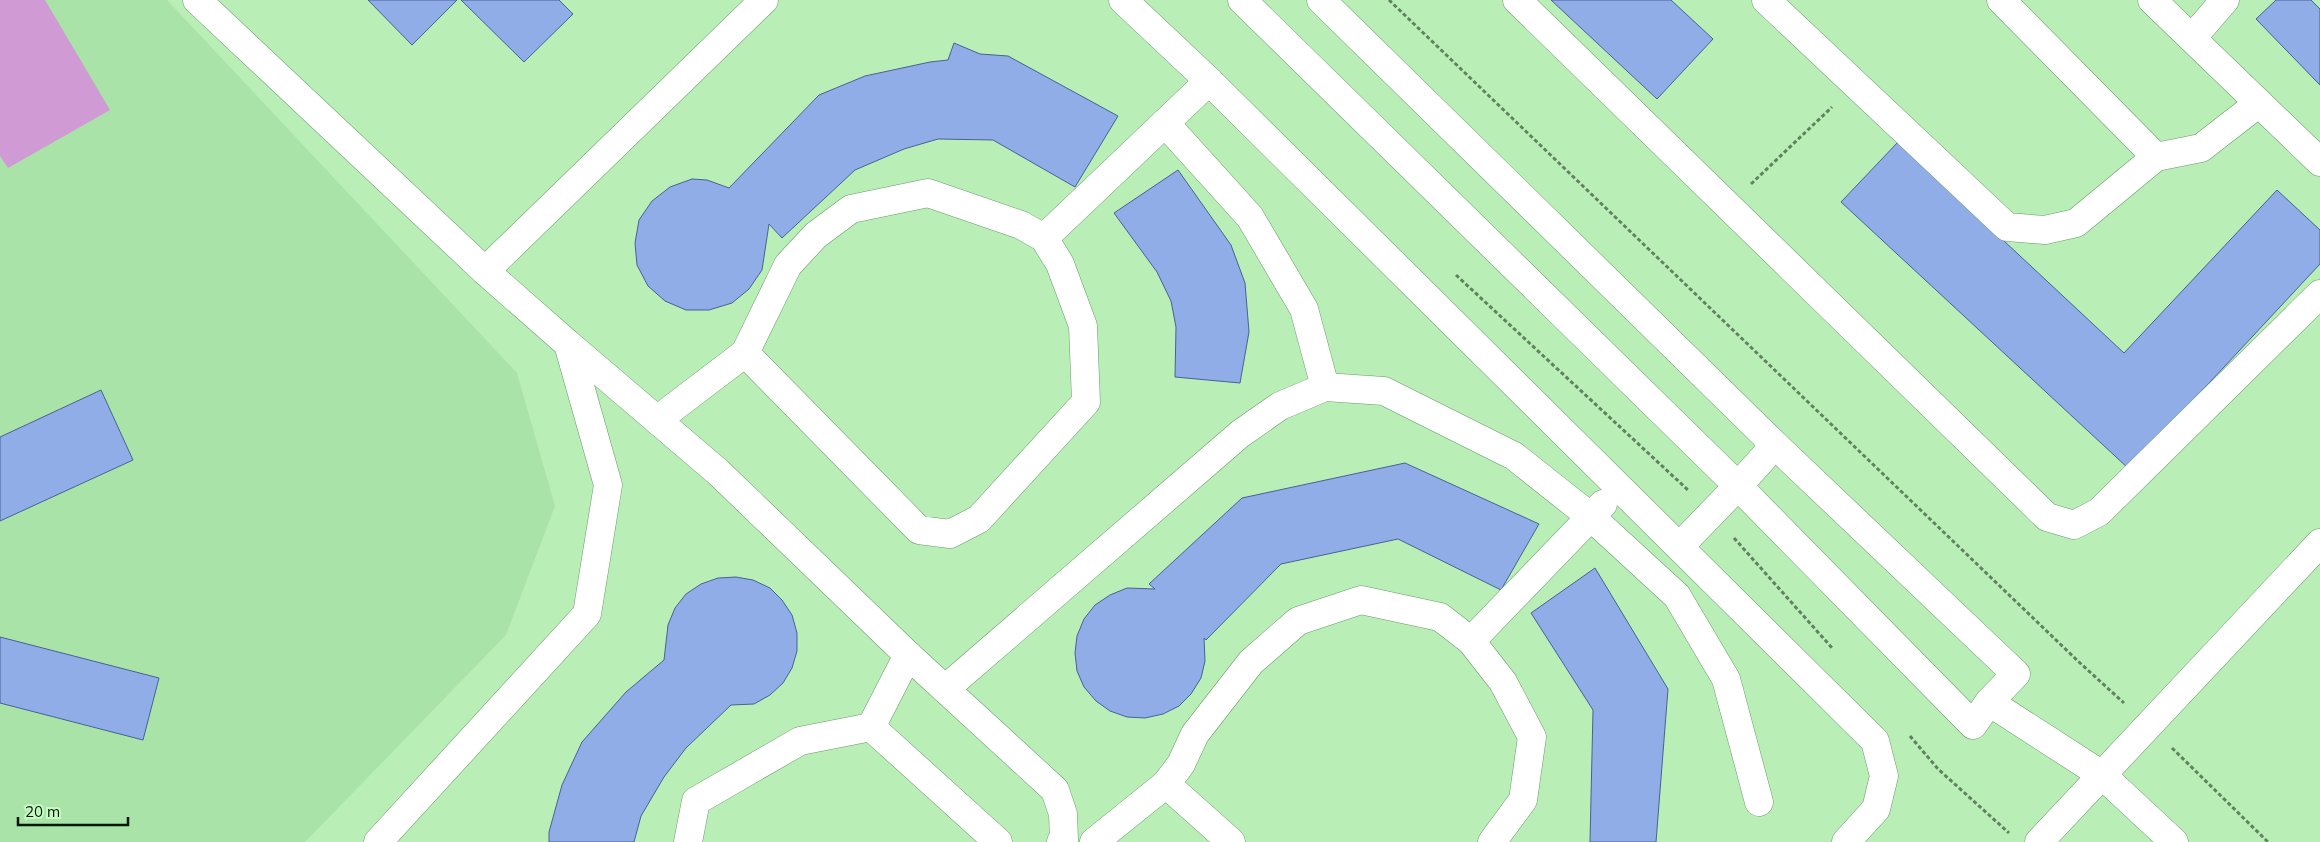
<svg xmlns="http://www.w3.org/2000/svg" width="2320" height="842" viewBox="0 0 2320 842" font-family="Mulish,sans-serif">
<rect width="100%" height="100%" fill="#b9eeb7"/>
<polygon fill="#a9e3a7" points="0,0 167,0 517,373 555,506 506,635 305,842 0,842"/>
<polygon fill="#d09ad4" points="0,0 45,0 110,110 8,168 0,156"/>
<g fill="#90ade8" stroke="#486197">
<polygon points="368,0 457,0 412,45"/>
<polygon points="461,0 559,0 573,14 524,62"/>
<polygon points="1551,0 1671,0 1713,39 1657,99"/>
<polygon points="2276,0 2311,0 2320,9 2320,85 2256,19"/>
<polygon points="954,43 980,54 1008,56 1118,116 1075,187 993,140 938,139 904,149 855,170 782,238 769,224 762,270 749,289 732,303 709,310 686,310 665,301 648,286 637,265 635,243 639,220 652,201 670,187 692,179 707,180 729,188 819,95 865,76 930,62 948,60"/>
<polygon points="1898,142 2124,353 2277,190 2320,230 2320,264 2129,469 1841,202"/>
<polygon points="1178,170 1231,245 1245,283 1249,332 1240,383 1175,377 1176,327 1171,301 1157,272 1114,213"/>
<polygon points="101,390 133,460 0,521 0,437"/>
<polygon points="1405,463 1539,524 1501,590 1398,539 1281,564 1206,640 1204,638 1205,661 1201,678 1191,694 1179,706 1163,714 1145,718 1127,717 1110,711 1096,701 1084,687 1077,671 1075,653 1077,636 1084,619 1095,605 1110,595 1127,588 1155,589 1149,584 1242,498"/>
<polygon points="1595,568 1668,689 1656,842 1590,842 1593,710 1531,613"/>
<polygon points="736,577 753,580 770,588 782,600 792,615 797,633 797,651 792,668 783,683 770,695 754,704 731,705 686,748 664,777 641,816 634,842 549,842 549,832 562,785 582,742 626,692 664,660 668,625 675,608 686,594 701,584 718,578"/>
<polygon points="0,637 159,678 143,740 0,703"/>
</g>
<g fill="none" stroke-linecap="round" stroke-linejoin="round">
<g stroke="#699b68" stroke-width="29">
<g id="minor">
<polyline points="197,0 485,271 568,344 608,485 587,614 378,842"/>
<polyline points="1123,0 1209,81 1875,741 1884,776 1876,809 1846,842"/>
<polyline points="1242,0 1738,486 1973,725 1989,702 2016,674 1775,445 1321,0"/>
<polyline points="1517,0 2047,517 2074,525 2099,512 2320,294"/>
<polyline points="1766,0 2007,227 2045,230 2076,223 2156,157"/>
<polyline points="2001,0 2156,157 2201,148 2259,103"/>
<polyline points="2152,0 2320,162"/>
<polyline points="2192,38 2225,0"/>
<polyline points="1165,123 1250,217 1304,309 1325,387"/>
<polyline points="1044,238 1209,81"/>
<polyline points="485,271 764,0"/>
<polyline points="568,344 718,472 908,655 1055,790 1063,814 1064,840 1061,842"/>
<polyline points="657,420 745,353 788,265 816,235 851,209 928,193 1021,225 1044,238 1060,264 1083,326 1086,402 979,519 950,534 919,530 745,353"/>
<polyline points="1680,546 1738,486 1775,445"/>
<polyline points="1471,641 1603,504"/>
<polyline points="945,689 1240,434 1280,406 1325,387 1384,391 1514,456 1591,517 1677,596 1726,679 1759,802"/>
<polyline points="1989,702 2102,775 2174,842"/>
<polyline points="871,727 998,842"/>
<polyline points="871,727 908,655"/>
<polyline points="1166,784 1231,842"/>
<polyline points="688,842 696,801 800,741 871,727"/>
<polyline points="1094,842 1166,784 1181,764 1195,734 1251,662 1298,621 1361,600 1440,617 1471,641 1503,682 1532,737 1523,800 1492,842"/>
<polyline points="2039,842 2320,543"/>
</g>
</g>
<g stroke="#5f835e" stroke-width="3" stroke-dasharray="4 2.5" stroke-linecap="butt">
<polyline points="1389,0 2080,663 2124,703"/>
<polyline points="1751,184 1832,107"/>
<polyline points="1456,275 1688,490"/>
<polyline points="1734,538 1833,649"/>
<polyline points="1910,736 1938,769 2009,833"/>
<polyline points="2172,748 2268,842"/>
</g>
<use href="#minor" stroke="#fff" stroke-width="28"/>
</g>
<path d="M18 817v8h110v-8" fill="none" stroke="#051705" stroke-width="2.5"/>
<text x="25" y="817" font-size="15" fill="#051705" stroke="#c6fbc4" stroke-width="4" paint-order="stroke">20 m</text>
</svg>
